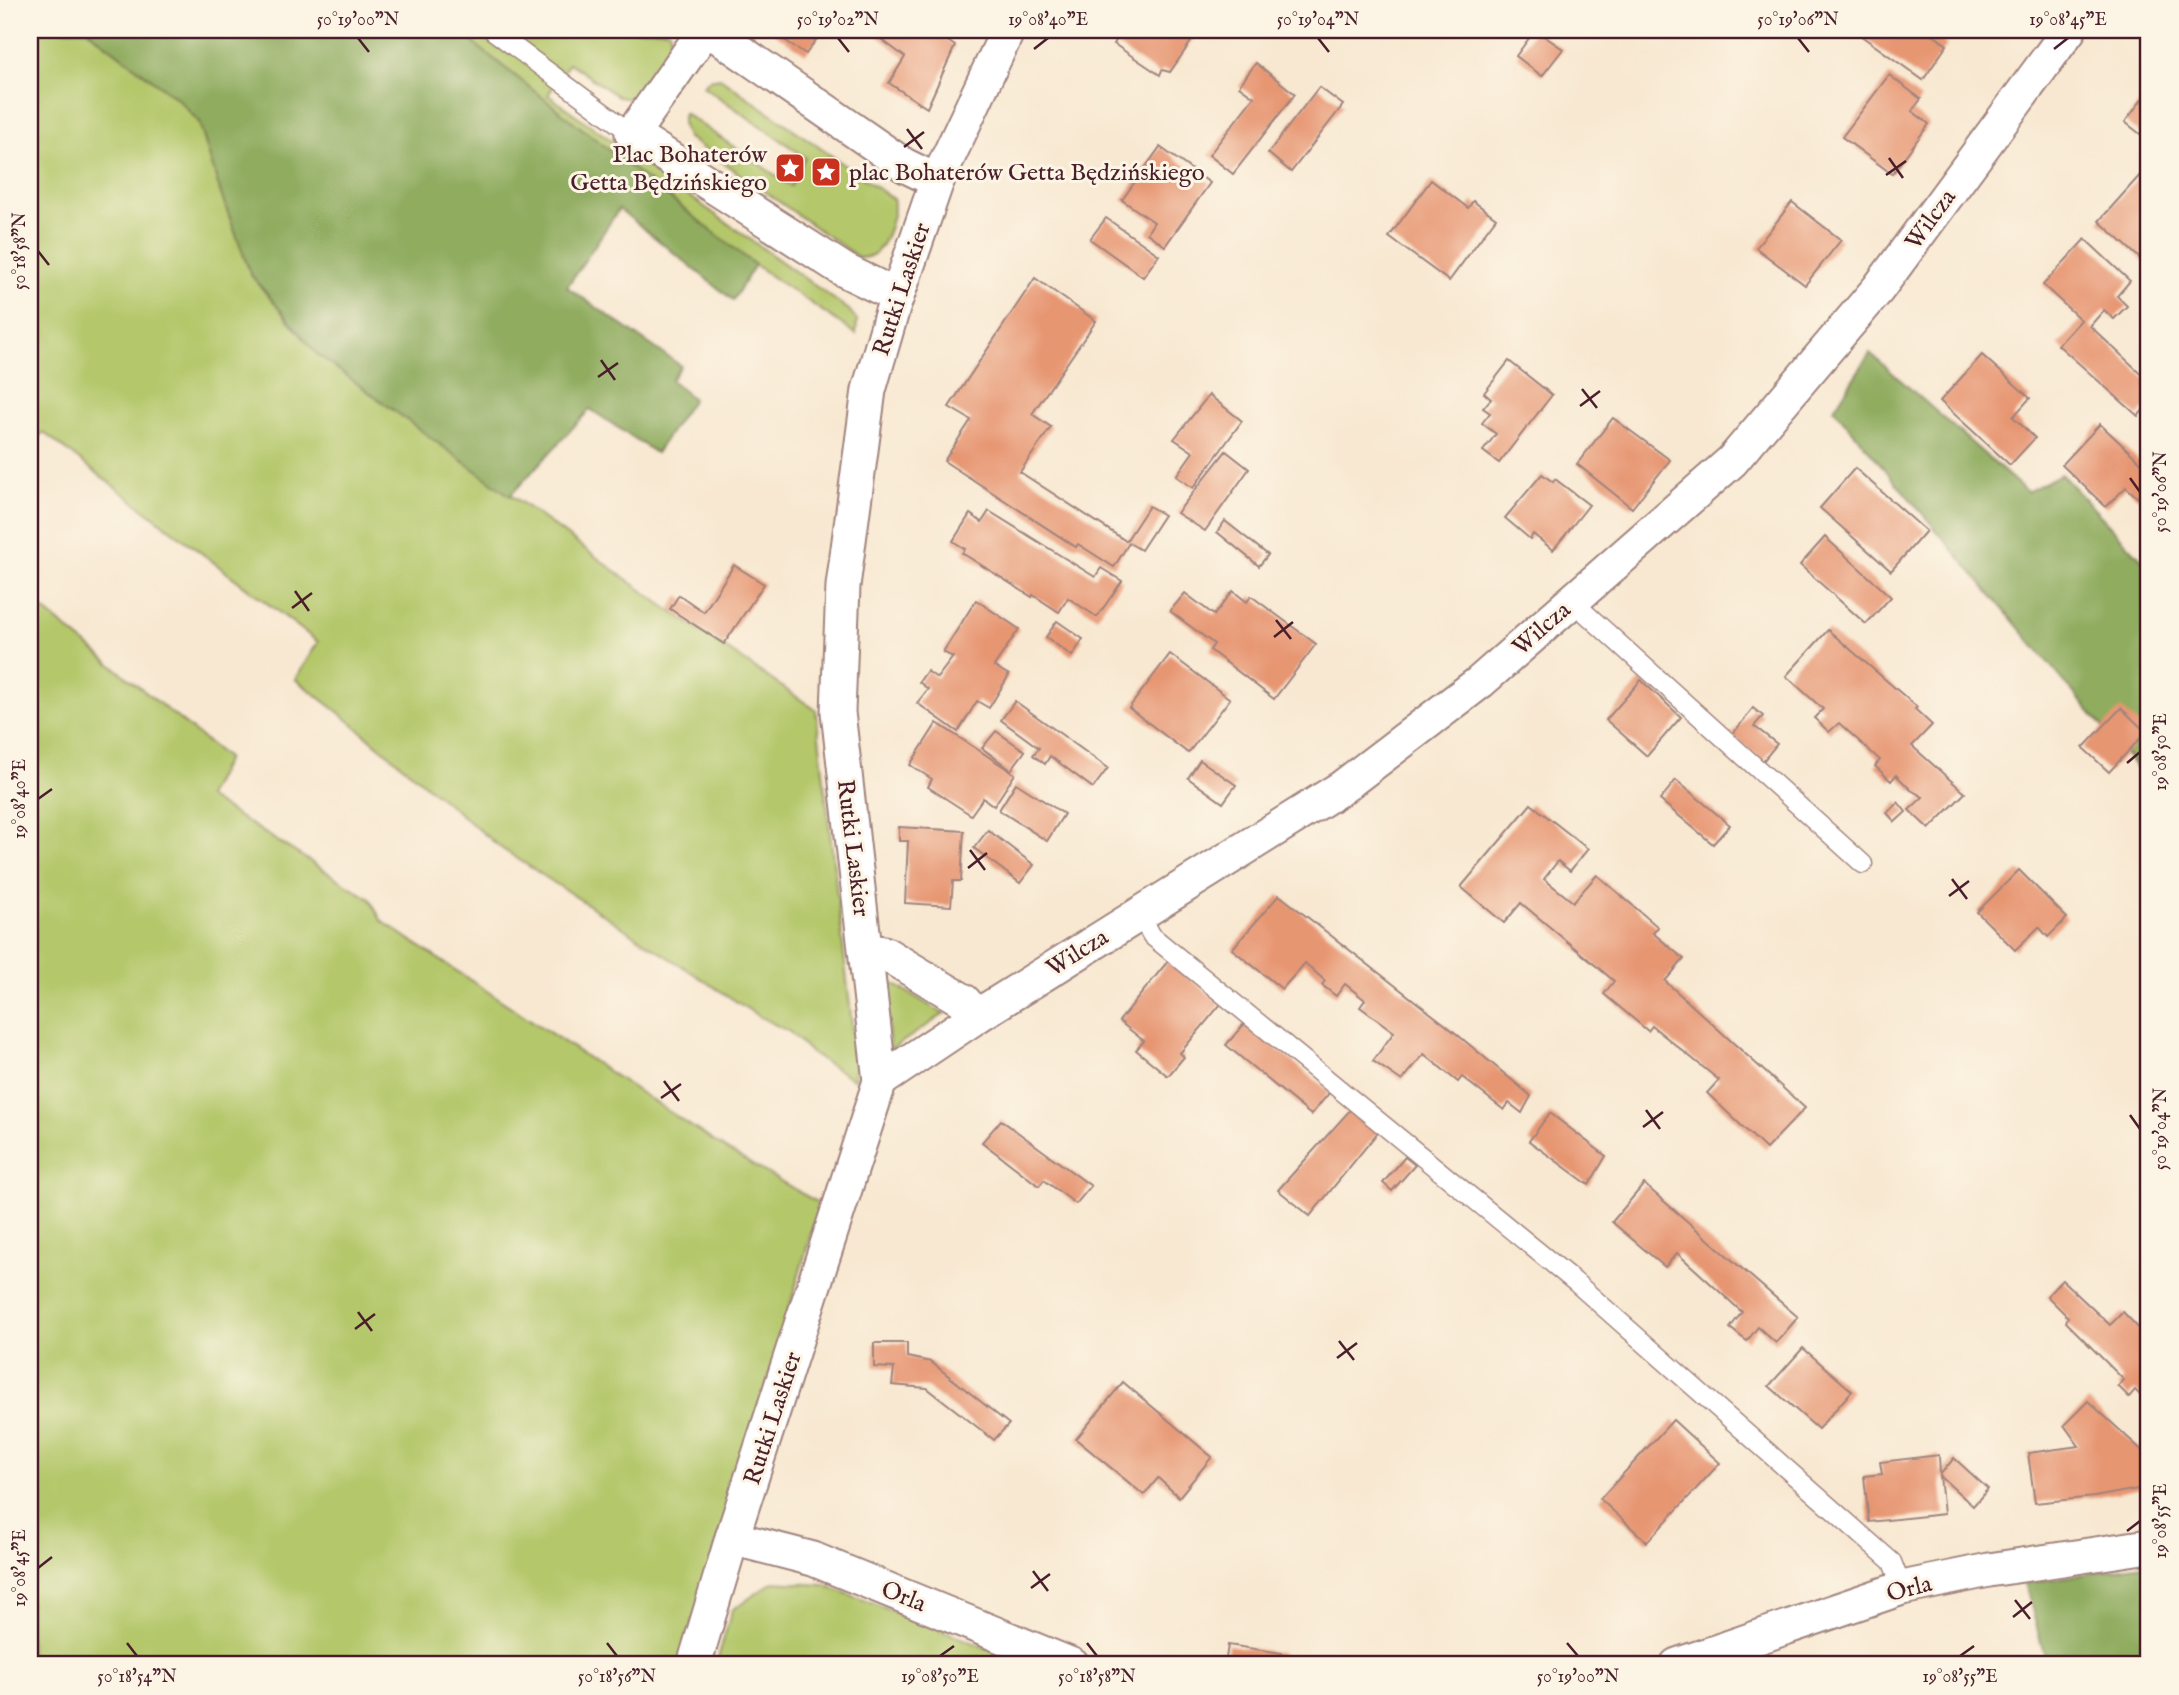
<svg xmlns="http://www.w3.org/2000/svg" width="2179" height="1695" viewBox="0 0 2179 1695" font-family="'IM FELL English',serif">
<rect width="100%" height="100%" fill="#fcf5e5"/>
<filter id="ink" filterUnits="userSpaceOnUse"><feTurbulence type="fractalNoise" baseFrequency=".0143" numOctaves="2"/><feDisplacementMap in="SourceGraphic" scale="14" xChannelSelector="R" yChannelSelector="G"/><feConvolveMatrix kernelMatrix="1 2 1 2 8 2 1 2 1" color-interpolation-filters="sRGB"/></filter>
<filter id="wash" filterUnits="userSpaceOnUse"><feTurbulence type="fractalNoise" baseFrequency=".00686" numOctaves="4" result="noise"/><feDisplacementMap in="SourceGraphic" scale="28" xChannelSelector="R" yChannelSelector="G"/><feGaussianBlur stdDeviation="1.57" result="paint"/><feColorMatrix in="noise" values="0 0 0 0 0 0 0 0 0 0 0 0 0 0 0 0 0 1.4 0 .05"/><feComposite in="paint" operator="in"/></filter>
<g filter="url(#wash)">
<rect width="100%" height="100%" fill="#f8e8d1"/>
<g fill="#b4c76b" stroke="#7f734b" stroke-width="2">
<polygon points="30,30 87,30 179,100 199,122 221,194 251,275 317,354 669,610 816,710 853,1033 855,1080 812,1054 790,1032 760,1017 501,848 337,711 295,679 318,642 43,432 30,447"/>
<polygon points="457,30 669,30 672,41 671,53 641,96 630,99 619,97 569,63 548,95 849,310 857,320 856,334 755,265"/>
<path d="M720 78 893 199C897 211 886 244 875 253 870 257 866 258 859 258L687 137 682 123 684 113 791 186 805 157 703 86 709 80Z"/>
<polygon points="30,599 227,758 207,797 370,899 381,920 428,952 727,1150 820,1204 762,1400 679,1665 30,1665"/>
<polygon points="884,978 944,1014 890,1050"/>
<polygon points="773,1582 825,1585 1031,1665 716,1665 732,1610"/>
</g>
<g fill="#8fac5f" stroke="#6c6645" stroke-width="2">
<polygon points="87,30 457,30 755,265 733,300 619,209 567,287 681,366 671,380 693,399 656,453 590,409 510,496 317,354 251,275 221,194 199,122 179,100"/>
<polygon points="1870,353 2027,492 2061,474 2149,567 2149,782 1834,409"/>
<polygon points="2149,1564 2149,1665 2047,1665 2025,1583"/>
</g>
<g id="blocks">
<g fill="#e79672">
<polygon points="769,30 823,30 806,54"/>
<polygon points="882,30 932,30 955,46 927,108 889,83 905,57 877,36"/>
<polygon points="1114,30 1199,30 1170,72 1162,70 1160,75 1114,44 1118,37 1111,33"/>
<polygon points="1535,30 1563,49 1542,76 1516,56"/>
<polygon points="1853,30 1927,30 1947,45 1923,80"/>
<polygon points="1256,63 1295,94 1233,174 1209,155 1254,97 1239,86"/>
<polygon points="1889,75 1921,99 1912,111 1929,124 1892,174 1842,137"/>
<polygon points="1319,87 1343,105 1291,172 1268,153"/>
<polygon points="2149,90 2149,141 2125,122"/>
<polygon points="1160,147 1210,183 1165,246 1147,233 1154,222 1122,200"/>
<polygon points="2142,173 2149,179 2149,258 2145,263 2099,221"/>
<polygon points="1431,180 1468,208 1473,201 1496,218 1449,281 1389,237"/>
<polygon points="1792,202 1841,240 1805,285 1756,248"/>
<polygon points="1106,218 1159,255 1143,277 1090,239"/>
<polygon points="2085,239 2130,281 2117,296 2127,306 2114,319 2104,310 2090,326 2149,381 2149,404 2138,416 2058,345 2081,320 2043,285"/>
<polygon points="1035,278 1096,321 1032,414 1051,427 1020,472 1126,541 1149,506 1164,515 1141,550 1129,543 1114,567 1078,544 1076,547 944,461 971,420 949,407"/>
<polygon points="1982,355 2030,398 2013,417 2035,438 2010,465 1940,401"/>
<polygon points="1509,361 1552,395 1499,463 1483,451 1496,434 1482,423 1490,413 1483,408 1491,399 1484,393"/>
<polygon points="1209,395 1242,421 1193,488 1176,476 1193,452 1174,439"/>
<polygon points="1613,418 1670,460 1632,508 1577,464"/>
<polygon points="2100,424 2149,470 2149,508 2126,487 2106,507 2062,465"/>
<polygon points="1226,451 1249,469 1205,531 1177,513"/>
<polygon points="1855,468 1926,531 1891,571 1820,508"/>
<polygon points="1542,474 1553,482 1555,479 1589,505 1553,550 1533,534 1530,539 1505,518"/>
<polygon points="989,511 1095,577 1101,568 1122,581 1097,617 1068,598 1059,612 1033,595 1032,597 962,553 965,549 953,541 970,514 982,522"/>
<polygon points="1225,521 1268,555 1259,566 1217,532"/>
<polygon points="1825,537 1891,597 1866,624 1800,565"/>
<polygon points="734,565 764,584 724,644 670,609 679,595 704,612"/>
<polygon points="1233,591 1247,602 1251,596 1316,644 1274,699 1210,650 1214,644 1170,611 1185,593 1214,615"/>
<polygon points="976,600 1019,629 994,666 1009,675 1000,690 989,708 977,701 958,732 917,703 928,689 919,682 927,671 937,678 953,657 943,652"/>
<polygon points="1057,621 1083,639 1072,656 1046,637"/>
<polygon points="1828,630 1917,707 1915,709 1932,725 1912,746 1965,793 1929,829 1909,810 1923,797 1911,790 1896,775 1891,781 1875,766 1880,760 1839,723 1829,732 1814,718 1823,709 1786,676"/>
<polygon points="1170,654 1230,699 1188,753 1129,708"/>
<polygon points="1641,680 1681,717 1647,756 1606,720"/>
<polygon points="1015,701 1108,768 1093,788 1050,756 1045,764 1033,755 1039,748 1001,720"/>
<polygon points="1753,708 1763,716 1754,726 1777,744 1763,761 1732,735"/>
<polygon points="2121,708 2146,732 2109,772 2083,748"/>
<polygon points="937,723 1015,774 994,806 983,798 971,815 928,787 932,779 910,765"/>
<polygon points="996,731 1025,751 1011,770 982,748"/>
<polygon points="1200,760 1236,785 1223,803 1188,778"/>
<polygon points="1676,780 1730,825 1713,844 1660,800"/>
<polygon points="1016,783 1064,814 1047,841 999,810"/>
<polygon points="1898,802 1906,812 1895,822 1887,813"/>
<polygon points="1531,804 1588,849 1570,871 1558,861 1544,879 1573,902 1597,875 1658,927 1653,933 1684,959 1665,981 1805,1108 1766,1149 1707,1093 1719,1080 1652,1026 1648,1031 1604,994 1614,981 1521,903 1504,923 1461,887"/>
<polygon points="899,827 964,831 961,881 953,881 951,906 905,903 908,841 899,841"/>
<polygon points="988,830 1034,865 1020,883 974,848"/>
<polygon points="2019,870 2067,918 2048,937 2039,927 2015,950 1977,912"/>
<polygon points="1279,895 1447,1026 1531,1096 1522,1113 1509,1103 1504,1110 1462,1077 1458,1082 1424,1054 1402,1081 1373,1061 1394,1032 1360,1007 1365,1000 1345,984 1336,996 1322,985 1325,981 1305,963 1282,989 1232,949"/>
<polygon points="1168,961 1221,1004 1180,1053 1184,1057 1168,1076 1136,1050 1144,1041 1119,1021"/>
<polygon points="1245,1023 1330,1092 1311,1115 1226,1045"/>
<polygon points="1351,1109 1379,1131 1310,1216 1278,1190"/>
<polygon points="1550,1113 1606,1156 1589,1185 1529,1141"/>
<polygon points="1001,1120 1091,1186 1076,1204 1044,1180 1039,1186 982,1142"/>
<polygon points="1405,1157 1415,1165 1392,1191 1383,1183"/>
<polygon points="1644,1184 1798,1317 1776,1343 1758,1327 1747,1341 1730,1328 1742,1312 1677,1253 1665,1267 1612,1222"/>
<polygon points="2062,1280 2110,1325 2123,1312 2149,1339 2149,1404 2135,1390 2129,1397 2118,1386 2124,1380 2066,1322 2068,1317 2047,1296"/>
<polygon points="874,1343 907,1343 907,1357 931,1362 1009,1424 994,1440 927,1388 892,1385 894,1368 874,1367"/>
<polygon points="1803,1348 1852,1391 1818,1429 1769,1386"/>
<polygon points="1123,1382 1212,1457 1179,1497 1158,1478 1144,1495 1076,1439"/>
<polygon points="2088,1401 2149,1457 2149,1487 2094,1497 2035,1503 2028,1453 2079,1446 2064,1425"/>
<polygon points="1673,1420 1720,1463 1647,1542 1600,1499"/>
<polygon points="1939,1455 1940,1475 1954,1458 1988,1489 1973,1506 1940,1476 1944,1514 1869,1522 1864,1476 1882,1474 1880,1462"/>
<polygon points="1228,1645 1282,1653 1281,1665 1225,1665"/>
</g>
</g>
</g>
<g filter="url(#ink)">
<use href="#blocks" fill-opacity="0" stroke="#a1847e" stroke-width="2"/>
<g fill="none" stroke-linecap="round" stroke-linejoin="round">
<g stroke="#a1847e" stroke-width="21">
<g id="lane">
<polyline points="492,30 632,134"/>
<polyline points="1572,601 1863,864"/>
<polyline points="1139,913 1152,936 1574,1281 1892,1562 1902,1588"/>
</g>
</g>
<g stroke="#a1847e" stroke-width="37">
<g id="street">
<polyline points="705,30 632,134 844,270 897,296"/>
<polyline points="709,30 904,165 937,181"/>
<polyline points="866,950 884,953 964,1001 977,1016"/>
<polyline points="880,1081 977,1016 1341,788 1480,682 1732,461 1878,289 2069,30"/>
<polyline points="732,1538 813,1559 1072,1665"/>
<polyline points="694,1665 732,1538 880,1081 838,712 843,586 869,390 893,308 937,181 1008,30"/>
<polyline points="1677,1665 1902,1588 1989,1570 2149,1546"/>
</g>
</g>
<use href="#lane" stroke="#fff" stroke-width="18"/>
<use href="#street" stroke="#fff" stroke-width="33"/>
</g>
</g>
<path fill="none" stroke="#4a1f2b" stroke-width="2.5" d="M358 38 369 52M838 38 849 52M1318 38 1329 52M1798 38 1809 52M1034 49 1048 38M2054 49 2068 38M907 129 922 149M904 147 924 132M1889 158 1903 178M1886 175 1906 161M38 251 49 265M601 360 615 380M598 377 618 363M1582 389 1597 408M1580 406 1600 391M2130 478 2140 492M295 591 309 611M292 608 312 593M1276 620 1291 639M1274 637 1293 622M2127 763 2140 752M38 799 52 789M970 850 985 870M968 868 987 853M1952 879 1967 899M1949 896 1969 881M664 1081 679 1101M661 1098 681 1084M1646 1110 1660 1129M2130 1115 2140 1129M1643 1127 1663 1112M358 1312 372 1331M355 1329 375 1314M1339 1341 1354 1360M1337 1358 1357 1343M2127 1531 2140 1521M38 1568 52 1557M1033 1571 1048 1591M1031 1588 1050 1574M2015 1600 2030 1619M2013 1617 2032 1602M127 1643 137 1656M607 1643 617 1656M1087 1643 1097 1656M1567 1643 1578 1656M940 1656 954 1646M1960 1656 1974 1646"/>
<defs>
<g id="sight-square" transform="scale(1.575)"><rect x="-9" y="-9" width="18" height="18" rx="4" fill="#c8321e" stroke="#fcf5e5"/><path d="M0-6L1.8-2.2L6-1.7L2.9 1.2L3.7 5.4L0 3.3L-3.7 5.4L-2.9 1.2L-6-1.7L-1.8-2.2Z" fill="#fff"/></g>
</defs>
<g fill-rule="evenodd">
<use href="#sight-square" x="790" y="168"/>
<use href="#sight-square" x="826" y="172"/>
</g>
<g text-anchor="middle" stroke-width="6" stroke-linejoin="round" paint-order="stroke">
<g font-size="24" fill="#4a1f2b" stroke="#fcf5e5" text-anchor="end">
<text x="767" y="162">Plac Bohaterów<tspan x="767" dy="28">Getta Będzińskiego</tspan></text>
<text x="849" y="180" text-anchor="start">plac Bohaterów Getta Będzińskiego</text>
</g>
<g font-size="24" fill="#4a1f2b" stroke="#fcf5e5">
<text transform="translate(1930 219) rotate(-54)" y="8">Wilcza</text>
<text transform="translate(901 289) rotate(-72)" y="8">Rutki Laskier</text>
<text transform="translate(1541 628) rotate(-41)" y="8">Wilcza</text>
<text transform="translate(854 848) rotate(83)" y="8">Rutki Laskier</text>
<text transform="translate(1077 952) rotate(-32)" y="8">Wilcza</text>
<text transform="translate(772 1418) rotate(-72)" y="8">Rutki Laskier</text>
<text transform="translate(1909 1588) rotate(-14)" y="8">Orla</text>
<text transform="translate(904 1596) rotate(22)" y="8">Orla</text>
</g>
</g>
<rect width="2179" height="1695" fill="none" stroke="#fcf5e5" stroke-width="77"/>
<rect x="38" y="38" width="2102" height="1618" fill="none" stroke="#4a1f2b" stroke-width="2.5"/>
<g font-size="18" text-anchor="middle" fill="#4a1f2b">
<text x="358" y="25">50°19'00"N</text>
<text x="838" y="25">50°19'02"N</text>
<text x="1048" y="25">19°08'40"E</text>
<text x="1318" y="25">50°19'04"N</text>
<text x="1798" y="25">50°19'06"N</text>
<text x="2068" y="25">19°08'45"E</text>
<text transform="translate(19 251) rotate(-90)" y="6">50°18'58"N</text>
<text transform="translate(2160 492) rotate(-90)" y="6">50°19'06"N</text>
<text transform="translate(2160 752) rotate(-90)" y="6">19°08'50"E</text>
<text transform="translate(19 799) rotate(-90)" y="6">19°08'40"E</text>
<text transform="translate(2160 1129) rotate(-90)" y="6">50°19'04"N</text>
<text transform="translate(2160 1521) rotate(-90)" y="6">19°08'55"E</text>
<text transform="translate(19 1568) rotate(-90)" y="6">19°08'45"E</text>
<text x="137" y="1682">50°18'54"N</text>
<text x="617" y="1682">50°18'56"N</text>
<text x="940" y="1682">19°08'50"E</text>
<text x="1097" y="1682">50°18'58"N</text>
<text x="1578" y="1682">50°19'00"N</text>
<text x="1960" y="1682">19°08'55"E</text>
</g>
</svg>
